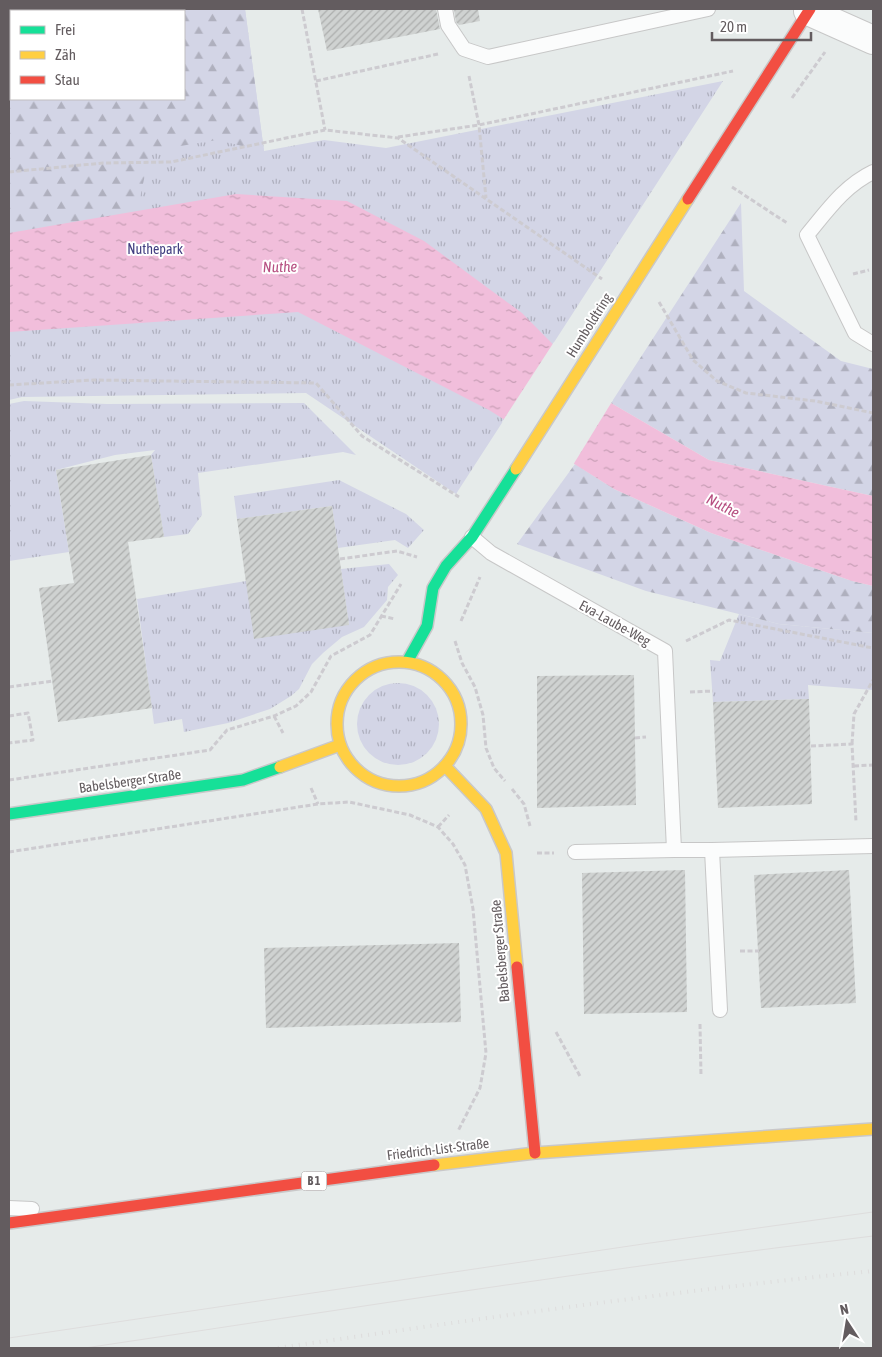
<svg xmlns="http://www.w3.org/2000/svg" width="882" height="1357" viewBox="0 0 882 1357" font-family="'Asap Condensed',sans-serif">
<defs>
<pattern id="grass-tufts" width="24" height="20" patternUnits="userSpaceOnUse" patternTransform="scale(1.25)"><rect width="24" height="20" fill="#d3d5e6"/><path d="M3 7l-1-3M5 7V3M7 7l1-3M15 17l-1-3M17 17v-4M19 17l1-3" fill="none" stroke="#afb0be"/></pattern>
<pattern id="forest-firs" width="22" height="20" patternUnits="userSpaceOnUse" patternTransform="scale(1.25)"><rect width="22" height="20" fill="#d3d5e6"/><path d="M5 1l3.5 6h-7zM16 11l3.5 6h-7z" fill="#afb0be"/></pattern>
<pattern id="water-ripples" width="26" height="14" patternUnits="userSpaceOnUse" patternTransform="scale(1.25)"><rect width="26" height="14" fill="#f1bedb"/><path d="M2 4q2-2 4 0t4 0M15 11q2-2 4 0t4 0" fill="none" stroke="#c79eb5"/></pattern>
<pattern id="building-hatch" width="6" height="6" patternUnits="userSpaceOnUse" patternTransform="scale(1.25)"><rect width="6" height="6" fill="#cfd2d1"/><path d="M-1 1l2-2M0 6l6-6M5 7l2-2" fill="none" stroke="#acaead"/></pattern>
</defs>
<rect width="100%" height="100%" fill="#e6ebea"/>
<g fill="url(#grass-tufts)" fill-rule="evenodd">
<path d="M9 9H245L264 151 324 140 386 148 723 81 456 494 306 393 22 397 9 400ZM11 11H184V99H11Z"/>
<polygon points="24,401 107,404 304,403 356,455 343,452 198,473 202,515 188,534 164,537 151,455 155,450 115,455 56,470 69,552 9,561 9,404"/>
<polygon points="339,480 406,514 424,530 408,548 395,540 338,548 332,506 237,519 234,496"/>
<polygon points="389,564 398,575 388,587 387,600 364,627 342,637 323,653 312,664 299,689 291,696 270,709 228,723 184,732 182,719 154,724 137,599 246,581 349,625 341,569"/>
<polygon points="739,614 779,624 873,633 873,690 808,685 809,699 713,702 710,660 720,661"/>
<circle cx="398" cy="724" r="41"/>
</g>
<g fill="url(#forest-firs)" fill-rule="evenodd">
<path d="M9 9H245L264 151 217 140 150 151 137 212 9 233ZM11 11H184V99H11Z"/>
<polygon points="741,203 744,291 841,361 873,369 873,496 709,460 611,403"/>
<polygon points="575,464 614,489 711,533 852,581 873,586 873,633 779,624 646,591 517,544"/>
</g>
<polygon fill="url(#water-ripples)" points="236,194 347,201 424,241 522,313 611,403 709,460 873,496 873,586 852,581 711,533 614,489 489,410 298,312 9,332 9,233"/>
<polygon fill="#e6ebea" points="554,342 613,400 573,465 502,422"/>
<g fill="url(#building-hatch)">
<polygon points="318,9 436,9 440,29 327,51"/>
<polygon points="454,9 478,9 480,21 459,25 456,22"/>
<polygon points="151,455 164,537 128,542 152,708 58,722 39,588 74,583 56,470"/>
<polygon points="332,506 349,625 254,639 237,519"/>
<polygon points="634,675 636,805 537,808 537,676"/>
<polygon points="809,699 812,804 718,808 713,702"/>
<polygon points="685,870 687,1012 584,1014 582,873"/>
<polygon points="849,870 856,1003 761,1008 754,875"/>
<polygon points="459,943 461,1022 266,1028 264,948"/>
</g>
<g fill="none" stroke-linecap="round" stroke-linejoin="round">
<g stroke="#c7c7c7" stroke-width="16">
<g id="lane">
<polyline points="445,9 448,25 464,49 488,57 708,9"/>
<path d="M873 172C844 186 827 211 807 235L855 333 873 344"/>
<polyline points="472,537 491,553 665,651 674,850 712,850 720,1010"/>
<polyline points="712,850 873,846"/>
<polyline points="575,852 674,850"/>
<polyline points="9,1208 32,1209"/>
</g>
</g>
<g stroke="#c7c7c7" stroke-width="30">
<polyline id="street" points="808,11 873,40"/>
</g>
<g stroke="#c9c8c9" stroke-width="14">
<g id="fast">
<polyline points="407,662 427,626 433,588 446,566 472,537 516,469"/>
<polyline points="9,814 243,780 280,767"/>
</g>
</g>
<g stroke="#c9c8c9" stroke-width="14">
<g id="slow">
<polyline points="516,469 688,199"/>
<circle cx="399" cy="724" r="62"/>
<polyline points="445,766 486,809 506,853 517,967"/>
<polyline points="280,767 340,745"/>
<polyline points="434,1165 535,1153 873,1129"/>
</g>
</g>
<g stroke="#c9c8c9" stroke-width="14">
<g id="jam">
<polyline points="688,199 810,9"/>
<polyline points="517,967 535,1153"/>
<polyline points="9,1223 434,1165"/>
</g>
</g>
<g stroke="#cdcbd0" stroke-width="3" stroke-dasharray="5 2.5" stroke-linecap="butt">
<polyline points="302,9 325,130"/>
<polyline points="469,76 479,125 486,198"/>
<polyline points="316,81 438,54"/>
<polyline points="792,98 825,52"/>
<polyline points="398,137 479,125 733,71"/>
<polyline points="9,172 103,163 171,162 325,130 398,138 602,279"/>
<polyline points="732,187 787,223"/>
<polyline points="853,274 869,270"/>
<polyline points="659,302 693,360 717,381 746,393 815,401 873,413"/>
<polyline points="9,385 94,380 316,383 362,436 459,497"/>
<polyline points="340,559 397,551 417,557"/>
<polyline points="381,616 395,619"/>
<polyline points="461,621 480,577"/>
<polyline points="455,641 462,663 475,687 483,715 486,748 494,768 505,781"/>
<polyline points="686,641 729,620 873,648"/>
<polyline points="9,687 53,681"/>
<polyline points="690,692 713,691"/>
<polyline points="9,716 28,713 33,740 9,743"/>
<polyline points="274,716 283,733"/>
<polyline points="635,738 646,737"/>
<polyline points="852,744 854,714 873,680"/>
<polyline points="811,746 852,744 856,822"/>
<polyline points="854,766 873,765"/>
<polyline points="9,780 210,750 227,730 274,716 296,706 311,692 331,656 370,635 401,584"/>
<polyline points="311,788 318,804"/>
<polyline points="512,789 524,804 530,826"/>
<polyline points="438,827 449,815"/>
<polyline points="9,852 318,804 349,802 410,815 438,827 453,844 465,865 473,909 486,1053 480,1088 458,1131"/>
<polyline points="537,853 554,853"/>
<polyline points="740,951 759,951"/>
<polyline points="700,1024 701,1076"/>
<polyline points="556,1032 581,1078"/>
</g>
<use href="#lane" stroke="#fbfcfc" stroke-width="14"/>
<use href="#street" stroke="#fbfcfc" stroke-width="28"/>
<use href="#fast" stroke="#16e098" stroke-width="11"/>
<use href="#slow" stroke="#ffcf43" stroke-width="11"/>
<use href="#jam" stroke="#f24e42" stroke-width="11"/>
<g stroke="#dedddd" stroke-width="1">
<polyline points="9,1338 643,1244 873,1212"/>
<path d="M85 1348C347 1309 610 1267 873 1236"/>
</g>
<path stroke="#dedddd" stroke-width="4" stroke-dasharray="1 6" stroke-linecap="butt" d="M278 1348C476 1319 674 1291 873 1271"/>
</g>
<g text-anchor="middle" stroke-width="4" stroke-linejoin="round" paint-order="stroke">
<rect fill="#fff" stroke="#928d8f" stroke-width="1" x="301.5" y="1171.5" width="25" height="19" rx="4"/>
<g font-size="12" font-weight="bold" fill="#635c5f">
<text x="314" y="1185">B 1</text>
</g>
<g font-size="14" fill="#413e81" stroke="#fff">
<text x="155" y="254">Nuthepark</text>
</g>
<g font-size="14" fill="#635c5f" stroke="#fff">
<text transform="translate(589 325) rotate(-58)" y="5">Humboldtring</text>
<text transform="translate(615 623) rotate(29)" y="5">Eva-Laube-Weg</text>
<text transform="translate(130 781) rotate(-8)" y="5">Babelsberger Straße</text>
<text transform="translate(500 951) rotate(-95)" y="5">Babelsberger Straße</text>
<text transform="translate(438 1149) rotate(-7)" y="5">Friedrich-List-Straße</text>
</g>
<g font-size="15" font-style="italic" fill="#b75082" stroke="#fff">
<text transform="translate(280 267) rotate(-1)" y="5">Nuthe</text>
<text transform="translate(723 506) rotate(27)" y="5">Nuthe</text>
</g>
</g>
<rect width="882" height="1357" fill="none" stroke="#635c5f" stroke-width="20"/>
<rect x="10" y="10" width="175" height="90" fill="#ffffff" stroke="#c1bebf"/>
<rect x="20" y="26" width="25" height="8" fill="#16e098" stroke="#c1bebf"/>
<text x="55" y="35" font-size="15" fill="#635c5f">Frei</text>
<rect x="20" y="51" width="25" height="8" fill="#ffcf43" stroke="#c1bebf"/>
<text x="55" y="60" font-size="15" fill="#635c5f">Zäh</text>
<rect x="20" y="76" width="25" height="8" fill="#f24e42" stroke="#c1bebf"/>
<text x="55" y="85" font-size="15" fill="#635c5f">Stau</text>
<g transform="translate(847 1322) rotate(348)" stroke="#ffffff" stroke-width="4" paint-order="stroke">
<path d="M0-4L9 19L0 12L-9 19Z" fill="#635c5f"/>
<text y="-8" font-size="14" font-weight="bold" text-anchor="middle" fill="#635c5f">N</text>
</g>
<path d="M712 32v8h99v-8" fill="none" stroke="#635c5f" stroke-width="2.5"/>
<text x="720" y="32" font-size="15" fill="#635c5f" stroke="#ffffff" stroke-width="4" paint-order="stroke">20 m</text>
</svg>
